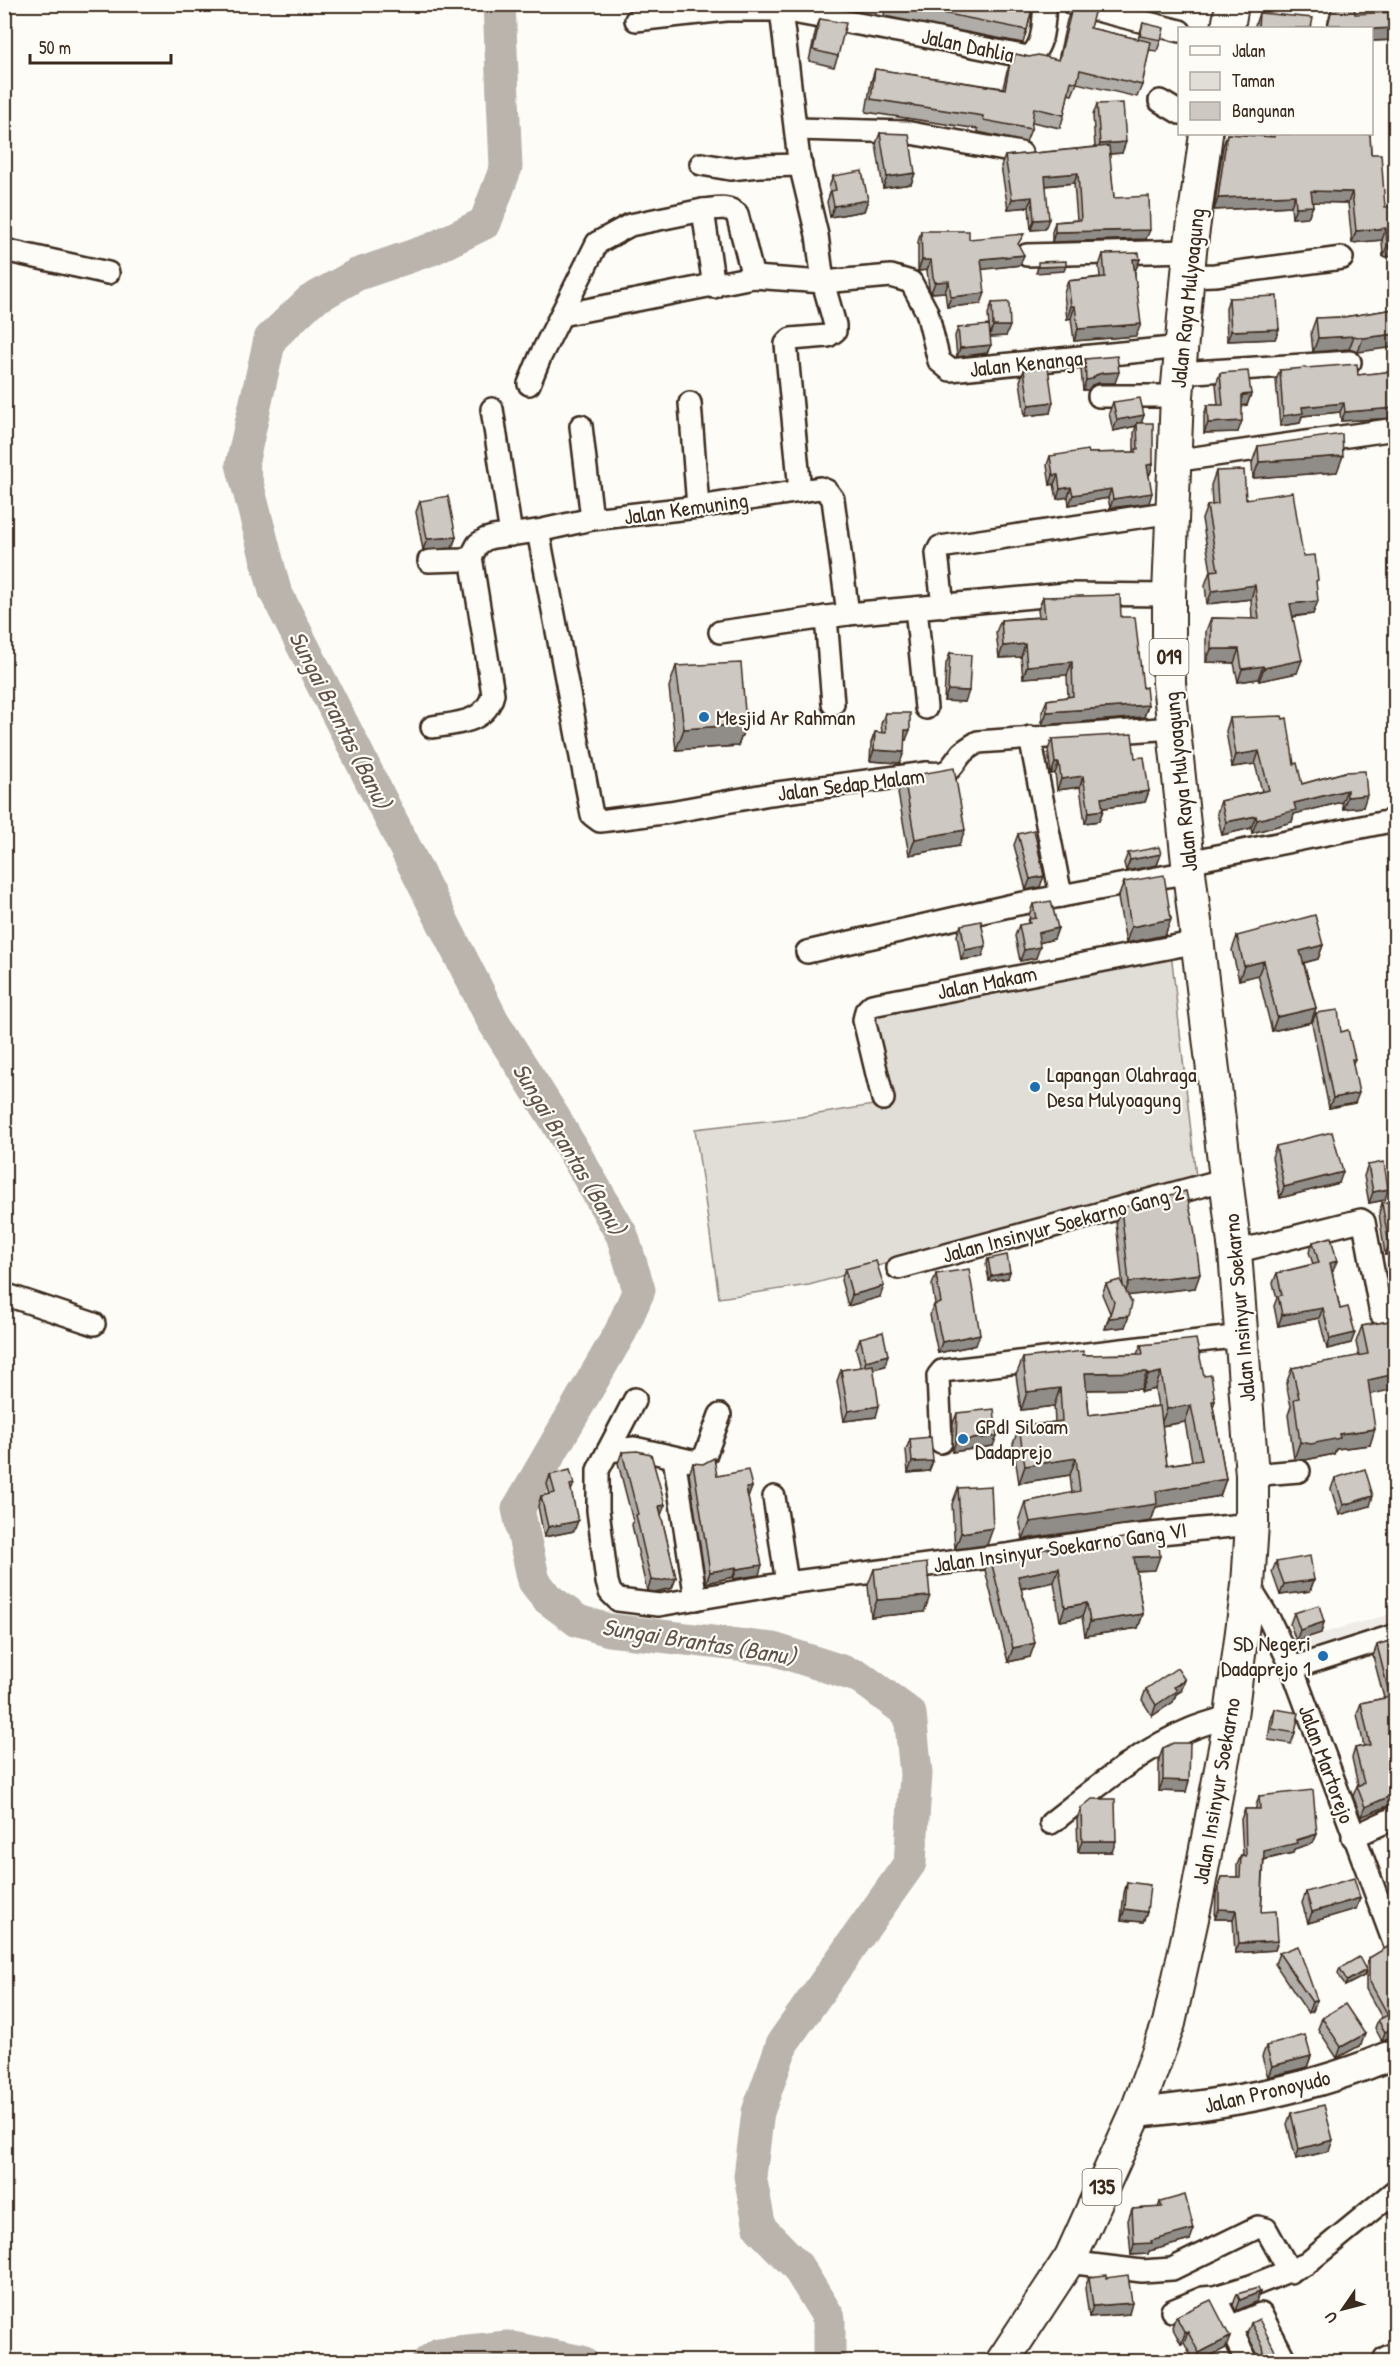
<svg xmlns="http://www.w3.org/2000/svg" width="1400" height="2366" viewBox="0 0 1400 2366" font-family="'Patrick Hand',sans-serif">
<rect width="100%" height="100%" fill="#fdfcf7"/>
<filter id="ink" filterUnits="userSpaceOnUse"><feTurbulence type="fractalNoise" baseFrequency=".0167" numOctaves="2"/><feDisplacementMap in="SourceGraphic" scale="12" xChannelSelector="R" yChannelSelector="G"/><feConvolveMatrix kernelMatrix="1 2 1 2 8 2 1 2 1" color-interpolation-filters="sRGB"/></filter>
<g filter="url(#ink)">
<polygon fill="#efece7" points="1395,1613 1395,1641 1301,1671 1293,1641"/>
<polygon fill="#e1ded7" stroke="#8e847a" stroke-width="1.5" points="1171,952 1196,1177 809,1285 719,1298 695,1129 800,1117 879,1104 881,1112 888,1104 871,1016 874,1009"/>
<g fill="none" stroke-linecap="round" stroke-linejoin="round">
<g stroke="#bbb4ad" stroke-width="33">
<polyline points="499,4 506,167 485,223 432,249 356,275 310,301 270,339 242,464 275,591 493,1021 555,1119 622,1235 639,1290 621,1331 518,1509 534,1581 547,1598 578,1621 609,1630 773,1649 860,1677 910,1714 916,1774 910,1863 783,2042 758,2112 750,2176 760,2228 797,2266 829,2318 829,2362"/>
<polyline points="428,2362 439,2354 507,2347 582,2362"/>
</g>
<g stroke="#3b2a1e" stroke-width="26">
<g id="street">
<polyline points="1073,4 1180,31"/>
<polyline points="781,10 799,160 817,235 823,282 835,325 835,331 828,336 791,339 786,344 800,491"/>
<path d="M636 20 726 10H781L919 35 1027 57C1045 49 1043 22 1045 4"/>
<polyline points="1160,101 1180,113"/>
<polyline points="797,129 905,132 1021,153"/>
<polyline points="701,164 730,169 759,166 801,165"/>
<polyline points="4,250 108,273"/>
<polyline points="1027,255 1190,251"/>
<polyline points="1187,276 1215,275 1342,258"/>
<path d="M714 287 703 210C716 209 727 205 737 214L753 277"/>
<polyline points="561,315 753,277 823,282 891,276 911,282 927,312 939,361 950,370 1182,347"/>
<polyline points="1179,373 1350,362"/>
<polyline points="529,384 540,357 597,243 630,225 703,210"/>
<polyline points="1099,396 1177,396"/>
<polyline points="690,403 698,507"/>
<polyline points="492,409 511,535"/>
<polyline points="581,426 592,519"/>
<polyline points="1173,461 1396,429"/>
<path d="M538 531 592 815 600 821 670 812 770 794 927 773C951 775 949 769 962 753 966 749 973 745 978 742L1173 728"/>
<polyline points="429,561 462,560 471,557 478,544 486,539 493,537 538,531 592,519 698,507 820,488 827,491 833,499 848,614"/>
<polyline points="943,606 937,553 940,547 1172,512"/>
<polyline points="916,608 926,708"/>
<polyline points="826,617 833,704"/>
<polyline points="720,632 848,614 1066,594 1169,595"/>
<path d="M432 727C457 723 486 723 493 694L471 557"/>
<polyline points="1030,737 1061,896"/>
<polyline points="1188,862 1396,820"/>
<polyline points="807,952 1013,905 1189,872"/>
<polyline points="883,1099 864,1020 866,1011 872,1005 1198,942"/>
<polyline points="1235,1252 1361,1220 1364,1222 1381,1314"/>
<polyline points="898,1268 1227,1179"/>
<polyline points="4,1294 94,1324"/>
<polyline points="635,1399 598,1470 598,1510 607,1582 610,1592 618,1600 659,1605 787,1583 1006,1555 1120,1537 1252,1524"/>
<polyline points="941,1442 938,1376 942,1371 1242,1336"/>
<polyline points="608,1451 634,1448 696,1462 705,1456 720,1415"/>
<polyline points="674,1458 696,1599"/>
<polyline points="1252,1475 1299,1471"/>
<polyline points="774,1497 787,1583"/>
<polyline points="1248,1585 1269,1619 1292,1668 1396,1948"/>
<polyline points="1292,1668 1396,1635"/>
<path d="M1051 1823C1095 1789 1139 1750 1191 1729 1203 1724 1218 1720 1231 1716"/>
<polyline points="1353,1837 1396,1817"/>
<polyline points="1067,2262 1142,2271 1172,2269 1258,2227 1266,2229 1290,2272"/>
<polyline points="1215,2297 1247,2362"/>
<polyline points="1172,2311 1203,2298 1215,2297 1251,2286 1306,2264 1396,2190"/>
<polyline points="1230,2327 1261,2314 1286,2362"/>
<polyline points="1385,2358 1396,2353"/>
</g>
</g>
<g stroke="#3b2a1e" stroke-width="33">
<path id="secondary" d="M1136 2113C1225 2104 1313 2090 1396 2053"/>
</g>
<g stroke="#3b2a1e" stroke-width="36">
<g id="primary">
<polyline points="1228,28 1232,4"/>
<polyline points="1002,2362 1071,2257 1136,2113 1169,2023 1197,1896 1231,1716 1248,1585 1252,1524 1252,1475 1235,1252 1189,872 1169,683 1169,595 1177,396 1190,251 1206,134"/>
</g>
</g>
<use href="#street" stroke="#fdfcf7" stroke-width="21"/>
<use href="#secondary" stroke="#fdfcf7" stroke-width="28"/>
<use href="#primary" stroke="#fdfcf7" stroke-width="32"/>
</g>
<g fill="#b0aca7" stroke="#3b2a1e" stroke-width="1.5" fill-rule="evenodd">
<polygon points="886,4 1033,4 1027,30 1023,43 884,16"/>
<polygon points="1127,4 1145,4 1144,9"/>
<polygon points="1333,4 1355,14 1395,40 1371,41 1371,28 1326,28"/>
<polygon points="1083,6 1090,28 1138,39 1143,23 1161,40 1157,51 1149,50 1142,85 1137,97 1077,83 1072,95 1068,94 1064,115 1060,128 1032,122 1031,129 1026,142 978,132 978,129 866,112 871,82 875,69 1003,88 1006,75 1010,63 1012,63 1015,54 1029,57 1058,60 1067,20 1072,8 1081,10"/>
<polygon points="1259,13 1311,28 1255,28 1255,25"/>
<polygon points="820,19 838,56 834,67 809,61 816,29"/>
<polygon points="1097,104 1122,153 1109,154 1114,198 1146,239 1052,242 1052,232 1055,222 1077,220 1074,183 1046,186 1045,229 1031,230 1029,207 1008,209 1001,166 1005,156 1095,147 1093,115"/>
<polygon points="880,133 915,173 911,184 883,188 876,144"/>
<polygon points="1227,134 1270,137 1270,134 1370,134 1371,154 1385,207 1395,256 1383,257 1382,240 1352,243 1348,203 1312,202 1313,206 1308,217 1292,218 1291,206 1214,210 1223,146"/>
<polygon points="833,176 868,200 864,211 830,217 827,202 830,193 829,187"/>
<polygon points="921,231 969,239 1019,246 1020,265 982,269 981,304 947,307 945,292 931,293 929,288 927,270 918,271 918,242"/>
<polygon points="1103,254 1140,259 1135,271 1136,336 1074,341 1071,318 1067,319 1064,293 1068,281 1100,277 1099,266"/>
<polygon points="1229,298 1279,329 1275,339 1227,341 1226,308"/>
<polygon points="992,303 1006,336 990,337 987,353 957,357 955,336 958,328 989,326 988,314"/>
<polygon points="1395,309 1358,352 1349,349 1313,352 1311,332 1316,318 1344,317"/>
<polygon points="1085,359 1115,383 1098,383 1092,385 1088,390 1083,390 1081,370"/>
<polygon points="1024,370 1050,413 1025,416 1020,381"/>
<polygon points="1280,370 1358,375 1395,371 1395,418 1341,421 1340,412 1302,416 1300,423 1280,426 1276,380"/>
<polygon points="1220,373 1251,394 1247,405 1242,406 1238,432 1204,433 1204,416 1207,405 1218,405 1216,384"/>
<polygon points="1113,402 1144,415 1141,423 1153,464 1150,474 1149,474 1149,503 1110,508 1108,498 1069,505 1068,497 1057,499 1054,484 1050,485 1047,465 1050,456 1089,453 1134,452 1134,433 1136,426 1113,431 1109,413"/>
<polygon points="1258,446 1337,472 1253,478 1252,463"/>
<polygon points="1216,471 1246,499 1303,556 1316,586 1313,614 1293,617 1297,673 1259,681 1258,679 1238,682 1234,663 1206,662 1206,631 1211,618 1252,619 1251,599 1207,604 1205,585 1210,571 1211,571 1202,519 1207,506 1212,505 1211,485"/>
<polygon points="420,501 456,537 452,548 423,550 416,512"/>
<polygon points="1043,597 1121,617 1148,705 1144,717 1042,725 1042,712 1047,700 1068,697 1067,675 1023,678 1021,657 999,658 996,632 1001,620 1039,617 1038,610"/>
<polygon points="950,653 965,702 944,701 946,664"/>
<polygon points="676,666 746,724 738,746 676,750 669,687"/>
<polygon points="885,713 906,740 904,740 900,763 870,761 871,743 875,732 882,733 881,724"/>
<polygon points="1230,718 1294,764 1302,784 1345,772 1363,807 1343,809 1342,802 1294,814 1292,822 1252,833 1251,828 1222,835 1217,813 1221,801 1262,791 1255,764 1232,767 1226,731"/>
<polygon points="1052,739 1135,758 1149,791 1145,802 1103,808 1103,810 1099,821 1085,823 1080,787 1057,790 1055,773 1051,774 1048,750"/>
<polygon points="904,777 959,846 909,855 898,793"/>
<polygon points="1018,834 1040,887 1026,890 1014,845"/>
<polygon points="1128,853 1161,854 1157,865 1126,871 1124,863"/>
<polygon points="1124,882 1171,919 1165,935 1126,943 1118,898"/>
<polygon points="1033,904 1058,928 1054,939 1039,943 1036,958 1020,961 1015,936 1019,925 1027,924 1029,919 1030,919 1029,915"/>
<polygon points="961,925 986,946 982,957 961,960 957,935"/>
<polygon points="1237,936 1323,945 1318,959 1304,963 1316,1008 1311,1022 1272,1031 1258,975 1239,980 1232,950"/>
<polygon points="1316,1013 1341,1032 1355,1059 1353,1063 1355,1103 1329,1108 1312,1023"/>
<polygon points="1276,1146 1339,1183 1280,1198 1272,1157"/>
<polygon points="1368,1165 1385,1200 1369,1203 1364,1176"/>
<polygon points="1382,1203 1395,1253 1385,1255 1379,1213"/>
<polygon points="1121,1208 1195,1288 1128,1295 1125,1327 1105,1329 1110,1313 1102,1294 1106,1284 1123,1286 1116,1222"/>
<polygon points="1313,1242 1333,1271 1332,1271 1340,1309 1351,1343 1327,1349 1319,1318 1278,1326 1274,1306 1277,1298 1273,1283 1277,1273 1313,1264 1309,1252"/>
<polygon points="988,1259 1008,1278 989,1281 986,1264"/>
<polygon points="845,1269 880,1297 848,1306 841,1280"/>
<polygon points="936,1274 976,1345 938,1353 930,1315 934,1305 935,1304 932,1285"/>
<polygon points="1395,1320 1370,1394 1370,1445 1336,1449 1334,1454 1305,1460 1294,1459 1288,1415 1291,1406 1286,1384 1292,1368 1359,1356 1356,1342 1362,1326"/>
<polygon points="860,1338 885,1366 873,1369 876,1417 844,1421 837,1381 841,1370 861,1367 856,1349"/>
<path d="M1141 1345 1204 1376 1215 1401 1213 1407 1226 1479 1220 1496 1156 1507 1151 1521 1023 1539 1019 1519 1025 1502 1072 1493 1070 1475 1019 1483 1013 1444 1019 1427 1055 1422 1054 1406 1021 1410 1016 1375 1023 1358 1083 1355 1137 1354ZM1141 1389V1392L1155 1389 1158 1406 1089 1415 1087 1390ZM1185 1422 1192 1461 1167 1465 1162 1426Z"/>
<polygon points="957,1413 993,1446 952,1452 953,1423"/>
<polygon points="910,1439 933,1461 929,1471 908,1473 906,1450"/>
<polygon points="622,1452 661,1515 676,1578 672,1588 655,1592 647,1591 632,1525 633,1521 618,1463"/>
<polygon points="693,1463 717,1476 752,1487 748,1497 759,1575 733,1579 733,1577 706,1583 689,1474"/>
<polygon points="550,1475 574,1484 571,1491 574,1531 544,1537 538,1506 541,1496 550,1495 547,1484"/>
<polygon points="1335,1478 1370,1506 1339,1515 1331,1489"/>
<polygon points="958,1488 987,1545 955,1549 952,1504"/>
<polygon points="1394,1498 1395,1498 1395,1529 1390,1509"/>
<polygon points="990,1557 1155,1570 1136,1571 1143,1614 1138,1628 1085,1636 1082,1617 1060,1621 1054,1582 1021,1589 1030,1657 1008,1662 985,1570"/>
<polygon points="1276,1562 1314,1580 1310,1591 1280,1595 1272,1572"/>
<polygon points="874,1569 924,1612 871,1617 868,1585"/>
<polygon points="1294,1613 1324,1622 1321,1633 1296,1641 1290,1624"/>
<polygon points="1395,1639 1395,1803 1361,1817 1353,1796 1357,1786 1358,1785 1352,1758 1355,1748 1364,1746 1357,1714 1361,1703 1384,1698 1373,1656 1377,1645"/>
<polygon points="1146,1689 1181,1691 1176,1694 1173,1702 1152,1716 1142,1700"/>
<polygon points="1275,1709 1295,1733 1291,1744 1268,1740 1271,1719"/>
<polygon points="1163,1748 1186,1792 1159,1791 1159,1759"/>
<polygon points="1259,1796 1317,1834 1313,1843 1294,1849 1293,1853 1264,1860 1261,1912 1278,1941 1275,1950 1235,1953 1233,1919 1215,1919 1216,1894 1221,1877 1237,1877 1237,1865 1241,1855 1243,1855 1241,1819 1245,1809 1256,1809 1256,1806"/>
<polygon points="1081,1808 1112,1852 1078,1852 1077,1819"/>
<polygon points="1127,1882 1147,1912 1143,1922 1121,1920 1124,1893"/>
<polygon points="1306,1892 1360,1898 1356,1909 1308,1923 1302,1903"/>
<polygon points="1279,1953 1317,2000 1313,2011 1308,2013 1275,1964"/>
<polygon points="1369,1958 1395,2034 1382,2041 1375,2028 1378,2020 1382,2018 1366,1989 1366,1971 1364,1976 1345,1986 1338,1973 1340,1968 1366,1970 1366,1967"/>
<polygon points="1322,2018 1361,2045 1337,2058 1318,2029"/>
<polygon points="1266,2046 1311,2056 1307,2067 1268,2077 1262,2057"/>
<polygon points="1291,2113 1329,2151 1296,2159 1287,2124"/>
<polygon points="1160,2202 1190,2240 1149,2251 1148,2254 1131,2255 1128,2220 1132,2209 1158,2208"/>
<polygon points="1089,2277 1106,2278 1129,2314 1089,2317 1085,2288"/>
<polygon points="1237,2294 1256,2302 1236,2311 1233,2305"/>
<polygon points="1176,2316 1226,2348 1200,2361 1194,2361 1184,2343 1181,2344 1172,2327"/>
<polygon points="1251,2323 1276,2353 1273,2361 1259,2361 1259,2357 1247,2334"/>
</g>
<g fill="#908c88" stroke="#3b2a1e" stroke-width="1.5">
<polygon points="1328,25 1340,25 1339,28 1327,28"/>
<polygon points="1395,28 1395,40 1371,41 1371,29"/>
<polygon points="1126,142 1122,153 1096,155 1100,144"/>
<polygon points="915,173 911,184 883,188 887,177"/>
<polygon points="1078,173 1074,183 1042,186 1045,176"/>
<polygon points="1311,191 1352,192 1348,203 1307,202"/>
<polygon points="1295,195 1291,206 1214,210 1218,198"/>
<polygon points="1032,197 1029,207 1008,209 1012,199"/>
<polygon points="868,200 864,211 830,217 834,206"/>
<polygon points="1313,206 1308,217 1292,218 1296,207"/>
<polygon points="1049,219 1045,229 1031,230 1034,220"/>
<polygon points="1386,228 1382,240 1352,243 1356,231"/>
<polygon points="1150,230 1146,239 1052,242 1055,232"/>
<polygon points="1395,245 1395,256 1383,257 1387,246"/>
<polygon points="1024,255 1020,265 977,270 981,259"/>
<polygon points="1133,259 1140,259 1135,271 1129,271"/>
<polygon points="922,260 931,260 927,270 918,271"/>
<polygon points="1066,266 1064,271 1036,273 1038,267"/>
<polygon points="949,281 945,292 931,293 935,282"/>
<polygon points="985,293 981,304 947,307 951,297"/>
<polygon points="1071,306 1075,306 1071,318 1067,319"/>
<polygon points="1141,324 1136,336 1074,341 1078,329"/>
<polygon points="993,326 1010,326 1006,336 989,337"/>
<polygon points="1279,329 1275,339 1227,341 1231,331"/>
<polygon points="1395,334 1395,347 1358,352 1363,338"/>
<polygon points="1354,336 1349,349 1313,352 1318,338"/>
<polygon points="991,345 987,353 957,357 960,348"/>
<polygon points="1119,372 1115,383 1098,383 1092,385 1088,390 1083,390 1086,380 1096,375 1102,373"/>
<polygon points="1251,394 1247,405 1238,406 1242,395"/>
<polygon points="1053,402 1050,413 1025,416 1029,405"/>
<polygon points="1344,403 1340,412 1302,416 1300,423 1280,426 1283,416 1302,407"/>
<polygon points="1395,408 1395,418 1341,421 1345,412"/>
<polygon points="1144,415 1140,426 1137,423 1136,426 1113,431 1117,420"/>
<polygon points="1242,421 1238,432 1204,433 1208,423"/>
<polygon points="1343,456 1337,472 1253,478 1259,462"/>
<polygon points="1153,464 1150,474 1143,474 1147,465"/>
<polygon points="1053,475 1058,475 1054,484 1050,485"/>
<polygon points="1071,487 1068,497 1057,499 1060,489"/>
<polygon points="1111,489 1108,498 1069,505 1073,495"/>
<polygon points="1152,493 1149,503 1110,508 1113,499"/>
<polygon points="456,537 452,548 423,550 427,539"/>
<polygon points="1255,585 1251,599 1207,604 1212,591"/>
<polygon points="1318,601 1313,614 1285,617 1290,604"/>
<polygon points="1025,644 1021,657 999,658 1003,646"/>
<polygon points="1211,649 1239,649 1234,663 1206,662"/>
<polygon points="1302,660 1297,673 1259,681 1264,668"/>
<polygon points="1072,662 1067,675 1023,678 1027,666"/>
<polygon points="1263,666 1258,679 1238,682 1242,669"/>
<polygon points="948,690 969,691 965,702 944,701"/>
<polygon points="1148,705 1144,717 1042,725 1047,712"/>
<polygon points="746,724 738,746 676,750 684,729"/>
<polygon points="905,730 910,730 906,740 901,740"/>
<polygon points="874,750 904,752 900,763 870,761"/>
<polygon points="1259,751 1255,764 1232,767 1236,755"/>
<polygon points="1055,763 1059,763 1055,773 1051,774"/>
<polygon points="1083,776 1080,787 1057,790 1061,779"/>
<polygon points="1347,790 1342,802 1294,814 1292,822 1252,833 1257,820 1294,803"/>
<polygon points="1149,791 1145,802 1097,809 1101,798"/>
<polygon points="1367,795 1363,807 1343,809 1347,797"/>
<polygon points="1103,810 1099,821 1085,823 1089,812"/>
<polygon points="1256,816 1251,828 1222,835 1226,822"/>
<polygon points="965,830 959,846 909,855 915,839"/>
<polygon points="1161,854 1157,865 1126,871 1130,860"/>
<polygon points="1044,876 1040,887 1026,890 1030,879"/>
<polygon points="1171,919 1165,935 1126,943 1131,927"/>
<polygon points="1058,928 1054,939 1034,944 1038,933"/>
<polygon points="1323,945 1318,959 1295,965 1300,951"/>
<polygon points="986,946 982,957 961,960 965,950"/>
<polygon points="1040,947 1036,958 1020,961 1024,950"/>
<polygon points="1264,961 1258,975 1239,980 1244,966"/>
<polygon points="1316,1008 1311,1022 1272,1031 1277,1017"/>
<polygon points="1359,1093 1355,1103 1329,1108 1333,1098"/>
<polygon points="1343,1172 1339,1183 1280,1198 1284,1187"/>
<polygon points="1388,1189 1385,1200 1369,1203 1373,1192"/>
<polygon points="1395,1244 1395,1253 1385,1255 1389,1245"/>
<polygon points="1337,1261 1333,1271 1326,1273 1330,1263"/>
<polygon points="1010,1272 1008,1278 989,1281 991,1276"/>
<polygon points="1200,1274 1195,1288 1124,1296 1129,1282"/>
<polygon points="884,1286 880,1297 848,1306 852,1295"/>
<polygon points="1323,1308 1319,1318 1278,1326 1282,1315"/>
<polygon points="1129,1316 1125,1327 1105,1329 1109,1318"/>
<polygon points="1355,1333 1351,1343 1327,1349 1330,1339"/>
<polygon points="980,1334 976,1345 938,1353 942,1342"/>
<polygon points="888,1355 885,1366 862,1372 866,1361"/>
<polygon points="1147,1372 1141,1389 1079,1390 1085,1373"/>
<polygon points="1161,1372 1155,1389 1141,1392 1148,1375"/>
<polygon points="1395,1374 1395,1389 1363,1396 1368,1380"/>
<polygon points="1060,1388 1054,1406 1021,1410 1027,1392"/>
<polygon points="1191,1405 1185,1422 1160,1426 1167,1409"/>
<polygon points="879,1406 876,1417 844,1421 848,1411"/>
<polygon points="1375,1429 1370,1445 1336,1449 1334,1454 1305,1460 1294,1459 1300,1442 1339,1434"/>
<polygon points="997,1436 993,1446 952,1452 956,1441"/>
<polygon points="1076,1458 1070,1475 1019,1483 1025,1466"/>
<polygon points="933,1461 929,1471 908,1473 912,1462"/>
<polygon points="1226,1479 1220,1496 1156,1507 1151,1521 1023,1539 1030,1522 1156,1491"/>
<polygon points="752,1487 748,1498 746,1488"/>
<polygon points="1373,1496 1370,1506 1339,1515 1343,1505"/>
<polygon points="665,1505 661,1515 659,1506"/>
<polygon points="578,1521 574,1531 544,1537 548,1527"/>
<polygon points="993,1528 987,1545 955,1549 961,1533"/>
<polygon points="1160,1556 1155,1570 1129,1571 1134,1557"/>
<polygon points="762,1565 759,1575 733,1579 737,1569"/>
<polygon points="736,1567 733,1577 706,1583 710,1572"/>
<polygon points="1059,1568 1054,1582 1013,1590 1018,1576"/>
<polygon points="676,1578 672,1588 655,1592 647,1591 651,1580"/>
<polygon points="1314,1580 1310,1591 1280,1595 1284,1584"/>
<polygon points="930,1596 924,1612 871,1617 877,1600"/>
<polygon points="1087,1603 1082,1617 1060,1621 1065,1607"/>
<polygon points="1143,1614 1138,1628 1085,1636 1090,1622"/>
<polygon points="1324,1622 1321,1633 1296,1641 1300,1630"/>
<polygon points="1035,1643 1030,1657 1008,1662 1013,1648"/>
<polygon points="1185,1680 1181,1691 1176,1694 1173,1702 1152,1716 1156,1705 1174,1687"/>
<polygon points="1163,1780 1189,1781 1186,1792 1159,1791"/>
<polygon points="1395,1794 1395,1803 1361,1817 1365,1807"/>
<polygon points="1317,1834 1313,1843 1294,1849 1293,1853 1261,1860 1264,1851"/>
<polygon points="1082,1841 1116,1841 1112,1852 1078,1852"/>
<polygon points="1360,1898 1356,1909 1308,1923 1312,1912"/>
<polygon points="1125,1909 1147,1912 1143,1922 1121,1920"/>
<polygon points="1219,1909 1236,1910 1233,1919 1215,1919"/>
<polygon points="1278,1941 1275,1950 1235,1953 1239,1943"/>
<polygon points="1366,1970 1364,1976 1345,1986 1347,1981"/>
<polygon points="1317,2000 1313,2011 1308,2013 1312,2002"/>
<polygon points="1395,2027 1395,2034 1382,2041 1385,2032"/>
<polygon points="1365,2034 1361,2045 1337,2058 1341,2047"/>
<polygon points="1311,2056 1307,2067 1268,2077 1272,2066"/>
<polygon points="1333,2140 1329,2151 1296,2159 1299,2149"/>
<polygon points="1194,2229 1190,2240 1149,2251 1148,2254 1131,2255 1134,2244"/>
<polygon points="1260,2292 1256,2302 1236,2311 1240,2300"/>
<polygon points="1132,2303 1129,2314 1089,2317 1093,2306"/>
<polygon points="1188,2332 1184,2343 1181,2344 1185,2333"/>
<polygon points="1230,2337 1226,2348 1200,2361 1196,2361 1199,2353"/>
<polygon points="1276,2353 1273,2361 1261,2361"/>
</g>
<g fill="#cdc8c2" stroke="#3b2a1e" stroke-width="1.5" fill-rule="evenodd">
<polygon points="898,4 1033,4 1027,30"/>
<polygon points="1333,4 1354,6 1355,14 1395,12 1395,28 1371,29 1371,28 1340,28 1340,25 1328,25"/>
<polygon points="1083,6 1095,9 1090,28 1151,42 1142,85 1080,70 1077,83 1071,81 1064,115 1034,108 1031,129 983,120 983,116 871,99 875,69 1005,89 1010,63 1013,63 1015,54 1029,57 1038,55 1059,60 1072,8 1082,10"/>
<polygon points="1259,13 1313,18 1311,28 1258,28"/>
<polygon points="820,19 846,23 838,56 813,50"/>
<polygon points="1143,23 1164,28 1161,40 1140,36"/>
<polygon points="1123,103 1126,142 1100,144 1097,104"/>
<polygon points="880,133 909,134 915,173 887,177"/>
<polygon points="1227,134 1274,137 1274,134 1370,134 1371,154 1381,154 1385,207 1395,206 1395,245 1387,246 1386,228 1356,231 1352,192 1311,191 1313,206 1296,207 1295,195 1218,198"/>
<polygon points="1109,146 1114,198 1149,196 1150,230 1055,232 1055,222 1081,220 1078,173 1045,176 1049,219 1034,220 1032,197 1012,199 1005,156"/>
<polygon points="862,171 868,200 834,206 831,191 836,190 833,176"/>
<polygon points="921,231 969,231 969,239 1024,234 1018,244 1024,255 981,259 985,293 951,297 949,281 935,282 933,277 931,260 922,260"/>
<polygon points="1139,253 1140,259 1133,259 1141,324 1078,329 1075,306 1071,306 1068,281 1105,277 1103,254"/>
<polygon points="1066,261 1066,266 1038,267 1038,262"/>
<polygon points="1277,296 1279,329 1231,331 1229,298"/>
<polygon points="1009,302 1010,326 993,326 992,303"/>
<polygon points="1395,309 1395,334 1363,338 1354,336 1318,338 1316,318 1344,317"/>
<polygon points="989,325 991,345 960,348 958,328"/>
<polygon points="1117,356 1119,372 1102,373 1096,375 1092,379 1086,380 1085,359"/>
<polygon points="1357,364 1358,375 1395,371 1395,408 1345,412 1344,403 1302,407 1303,413 1283,416 1280,370"/>
<polygon points="1048,367 1053,402 1029,405 1024,370"/>
<polygon points="1248,371 1251,394 1242,395 1242,421 1208,423 1207,405 1223,405 1220,373"/>
<polygon points="1140,398 1144,415 1117,420 1113,402"/>
<polygon points="1137,423 1153,423 1153,464 1147,465 1152,493 1113,499 1111,489 1073,495 1071,487 1060,489 1058,475 1053,475 1050,456 1088,450 1089,453 1136,452 1136,449 1138,449"/>
<polygon points="1342,434 1343,456 1259,462 1258,446"/>
<polygon points="1244,470 1246,499 1293,492 1303,556 1315,555 1318,580 1316,581 1318,601 1290,604 1302,660 1264,668 1263,666 1242,669 1239,649 1211,649 1211,618 1259,619 1255,585 1212,591 1210,571 1218,570 1207,506 1218,504 1216,471"/>
<polygon points="448,496 456,537 427,539 420,501"/>
<polygon points="1120,595 1121,617 1135,617 1143,688 1146,687 1148,705 1047,712 1047,700 1073,696 1072,662 1027,666 1025,644 1003,646 1001,620 1045,617 1043,597"/>
<polygon points="950,653 971,655 969,691 948,690"/>
<polygon points="741,663 746,724 684,729 676,666"/>
<polygon points="885,713 910,713 910,730 905,730 904,752 874,750 875,732 886,733"/>
<polygon points="1282,716 1283,719 1287,718 1294,764 1297,763 1302,784 1345,772 1365,771 1367,795 1347,797 1347,790 1294,803 1296,810 1257,820 1256,816 1226,822 1221,801 1269,790 1259,751 1236,755 1230,718"/>
<polygon points="1132,734 1135,758 1144,757 1149,791 1101,798 1103,810 1089,812 1083,776 1061,779 1059,763 1055,763 1052,739"/>
<polygon points="954,768 965,830 915,839 904,777"/>
<polygon points="1034,830 1044,876 1030,879 1018,834"/>
<polygon points="1159,847 1161,854 1130,860 1128,853"/>
<polygon points="1164,875 1171,919 1131,927 1124,882"/>
<polygon points="1051,901 1058,928 1038,933 1040,947 1024,950 1019,925 1030,923 1029,919 1036,918 1033,904"/>
<polygon points="1315,915 1323,945 1300,951 1316,1008 1277,1017 1264,961 1244,966 1237,936"/>
<polygon points="981,921 986,946 965,950 961,925"/>
<polygon points="1338,1010 1341,1032 1348,1030 1355,1059 1352,1059 1359,1093 1333,1098 1316,1013"/>
<polygon points="1332,1132 1343,1172 1284,1187 1276,1146"/>
<polygon points="1384,1162 1388,1189 1373,1192 1368,1165"/>
<polygon points="1186,1191 1194,1228 1200,1274 1129,1282 1121,1208"/>
<polygon points="1395,1200 1395,1244 1389,1245 1382,1203"/>
<polygon points="1331,1237 1337,1261 1330,1263 1340,1309 1348,1307 1355,1333 1330,1339 1323,1308 1282,1315 1278,1296 1282,1295 1277,1273 1319,1263 1313,1242"/>
<polygon points="1007,1255 1010,1272 991,1276 988,1259"/>
<polygon points="876,1261 884,1286 852,1295 845,1269"/>
<polygon points="969,1269 980,1334 942,1342 934,1305 941,1303 936,1274"/>
<polygon points="1120,1280 1132,1303 1129,1316 1109,1318 1114,1302 1106,1284"/>
<polygon points="1395,1320 1395,1374 1368,1380 1375,1429 1339,1434 1340,1438 1311,1444 1300,1442 1294,1399 1299,1398 1292,1368 1368,1354 1362,1326"/>
<polygon points="883,1332 888,1355 866,1361 860,1338"/>
<path d="M1196 1339 1204 1376 1211 1375 1215 1401H1212L1226 1479 1156 1491 1157 1504 1030 1522 1025 1502 1080 1491 1076 1458 1025 1466 1019 1427 1062 1421 1060 1388 1027 1392 1023 1358 1083 1351V1355L1143 1354 1141 1345ZM1147 1372 1148 1375 1161 1372 1167 1409 1191 1405 1202 1460 1167 1465 1160 1406 1089 1415 1085 1373Z"/>
<polygon points="873,1365 879,1406 848,1411 841,1370"/>
<polygon points="994,1409 997,1436 956,1441 957,1413"/>
<polygon points="931,1437 933,1461 912,1462 910,1439"/>
<polygon points="637,1451 651,1454 665,1505 659,1506 676,1578 659,1581 651,1580 636,1515 638,1514 622,1452"/>
<polygon points="714,1458 717,1476 748,1470 752,1487 746,1488 762,1565 737,1569 736,1567 710,1572 693,1463 703,1464"/>
<polygon points="1365,1469 1373,1496 1343,1505 1335,1478"/>
<polygon points="570,1470 574,1484 570,1485 578,1521 548,1527 541,1496 555,1493 550,1475"/>
<polygon points="991,1486 993,1528 961,1533 958,1488"/>
<polygon points="1158,1533 1160,1556 1134,1557 1143,1614 1090,1622 1087,1603 1065,1607 1059,1568 1018,1576 1035,1643 1013,1648 990,1557"/>
<polygon points="1310,1556 1314,1580 1284,1584 1276,1562"/>
<polygon points="927,1563 930,1596 877,1600 874,1569"/>
<polygon points="1319,1605 1324,1622 1300,1630 1294,1613"/>
<polygon points="1395,1639 1395,1794 1365,1807 1357,1786 1364,1783 1355,1748 1370,1745 1361,1703 1390,1697 1377,1645"/>
<polygon points="1177,1668 1185,1680 1174,1687 1177,1691 1156,1705 1146,1689"/>
<polygon points="1275,1709 1299,1713 1295,1733 1272,1729"/>
<polygon points="1173,1743 1190,1743 1189,1781 1163,1780 1163,1748"/>
<polygon points="1313,1790 1317,1834 1296,1840 1297,1843 1264,1851 1261,1912 1276,1911 1278,1941 1239,1943 1236,1910 1219,1909 1219,1884 1221,1877 1240,1877 1241,1855 1246,1856 1245,1809 1260,1809 1259,1796"/>
<polygon points="1092,1799 1115,1799 1116,1841 1082,1841 1081,1808"/>
<polygon points="1354,1878 1360,1898 1312,1912 1306,1892"/>
<polygon points="1127,1882 1150,1885 1147,1912 1125,1909"/>
<polygon points="1298,1946 1317,2000 1312,2002 1279,1953"/>
<polygon points="1389,1946 1395,1958 1395,2027 1385,2032 1378,2020 1388,2015 1369,1980 1369,1958"/>
<polygon points="1359,1957 1366,1970 1347,1981 1340,1968"/>
<polygon points="1345,2004 1365,2034 1341,2047 1322,2018"/>
<polygon points="1305,2035 1311,2056 1272,2066 1266,2046"/>
<polygon points="1324,2105 1333,2140 1299,2149 1291,2113"/>
<polygon points="1185,2195 1194,2229 1151,2241 1152,2243 1134,2244 1132,2209 1162,2207 1160,2202"/>
<polygon points="1106,2275 1106,2278 1128,2275 1132,2303 1093,2306 1089,2277"/>
<polygon points="1258,2288 1260,2292 1240,2300 1237,2294"/>
<polygon points="1211,2300 1230,2337 1199,2353 1188,2332 1185,2333 1176,2316"/>
<polygon points="1259,2319 1276,2353 1261,2361 1264,2353 1263,2346 1251,2323"/>
<polygon points="1395,2358 1395,2361 1387,2361"/>
</g>
</g>
<g fill="#1f6fb2" stroke="#fdfcf7" stroke-width="2">
<circle cx="704" cy="717" r="6"/>
<circle cx="1035" cy="1087" r="6"/>
<circle cx="963" cy="1439" r="6"/>
<circle cx="1323" cy="1656" r="6"/>
</g>
<g text-anchor="middle" stroke-width="4.5" stroke-linejoin="round" paint-order="stroke">
<g fill="#fdfcf7" stroke="#75695f" stroke-width="1.5">
<rect x="1149.5" y="639" width="39" height="36" rx="4.5"/>
<rect x="1082.5" y="2169" width="39" height="36" rx="4.5"/>
</g>
<g font-size="21" font-weight="bold" fill="#3b2a1e">
<text x="1169" y="664">019</text>
<text x="1102" y="2194">135</text>
</g>
<g font-size="22" fill="#3b2a1e" stroke="#fdfcf7">
<text transform="translate(968 45) rotate(12)" y="8">Jalan Dahlia</text>
<text transform="translate(1187 298) rotate(-84)" y="8">Jalan Raya Mulyoagung</text>
<text transform="translate(1026 363) rotate(-6)" y="8">Jalan Kenanga</text>
<text transform="translate(686 508) rotate(-8)" y="8">Jalan Kemuning</text>
<text transform="translate(1180 782) rotate(-96)" y="8">Jalan Raya Mulyoagung</text>
<text transform="translate(851 784) rotate(-7)" y="8">Jalan Sedap Malam</text>
<text transform="translate(987 982) rotate(-11)" y="8">Jalan Makam</text>
<text transform="translate(1063 1223) rotate(-15)" y="8">Jalan Insinyur Soekarno Gang 2</text>
<text transform="translate(1239 1308) rotate(-95)" y="8">Jalan Insinyur Soekarno</text>
<text transform="translate(1060 1547) rotate(-8)" y="8">Jalan Insinyur Soekarno Gang VI</text>
<text transform="translate(1327 1764) rotate(70)" y="8">Jalan Martorejo</text>
<text transform="translate(1216 1791) rotate(-80)" y="8">Jalan Insinyur Soekarno</text>
<text transform="translate(1267 2091) rotate(-13)" y="8">Jalan Pronoyudo</text>
</g>
<g font-size="22" fill="#3b2a1e" stroke="#fdfcf7" text-anchor="start">
<text x="716" y="725">Mesjid Ar Rahman</text>
<text x="1047" y="1082">Lapangan Olahraga<tspan x="1047" dy="25">Desa Mulyoagung</tspan></text>
<text x="975" y="1434">GPdI Siloam<tspan x="975" dy="25">Dadaprejo</tspan></text>
<text x="1311" y="1651" text-anchor="end">SD Negeri<tspan x="1311" dy="25">Dadaprejo 1</tspan></text>
</g>
<g font-size="24" font-style="italic" fill="#615349" stroke="#fdfcf7">
<text transform="translate(340 720) rotate(63)" y="8">Sungai Brantas (Banu)</text>
<text transform="translate(569 1149) rotate(59)" y="8">Sungai Brantas (Banu)</text>
<text transform="translate(699 1642) rotate(9)" y="8">Sungai Brantas (Banu)</text>
</g>
</g>
<rect width="1400" height="2366" fill="none" stroke="#fdfcf7" stroke-width="24"/>
<rect x="12" y="12" width="1376" height="2342" fill="none" stroke="#3b2a1e" stroke-width="2" filter="url(#ink)"/>
<rect x="1178" y="27" width="195" height="108" fill="#fdfcf7" stroke="#afa8a0" stroke-width="1.5"/>
<rect x="1190" y="46" width="30" height="9" fill="#fdfcf7" stroke="#afa8a0" stroke-width="1.5"/>
<text x="1232" y="57" font-size="18" fill="#3b2a1e">Jalan</text>
<rect x="1190" y="72" width="30" height="18" fill="#e1ded7" stroke="#afa8a0" stroke-width="1.5"/>
<text x="1232" y="87" font-size="18" fill="#3b2a1e">Taman</text>
<rect x="1190" y="102" width="30" height="18" fill="#cdc8c2" stroke="#afa8a0" stroke-width="1.5"/>
<text x="1232" y="117" font-size="18" fill="#3b2a1e">Bangunan</text>
<g transform="translate(1343 2309) rotate(235)" stroke="#fdfcf7" stroke-width="4.5" paint-order="stroke">
<path d="M0-4.5L10 22L0 15L-10 22Z" fill="#3b2a1e"/>
<text y="-9" font-size="16" font-weight="bold" text-anchor="middle" fill="#3b2a1e">U</text>
</g>
<path d="M30 54v9h141v-9" fill="none" stroke="#3b2a1e" stroke-width="3"/>
<text x="39" y="54" font-size="18" fill="#3b2a1e" stroke="#fdfcf7" stroke-width="4.5" paint-order="stroke">50 m</text>
</svg>
